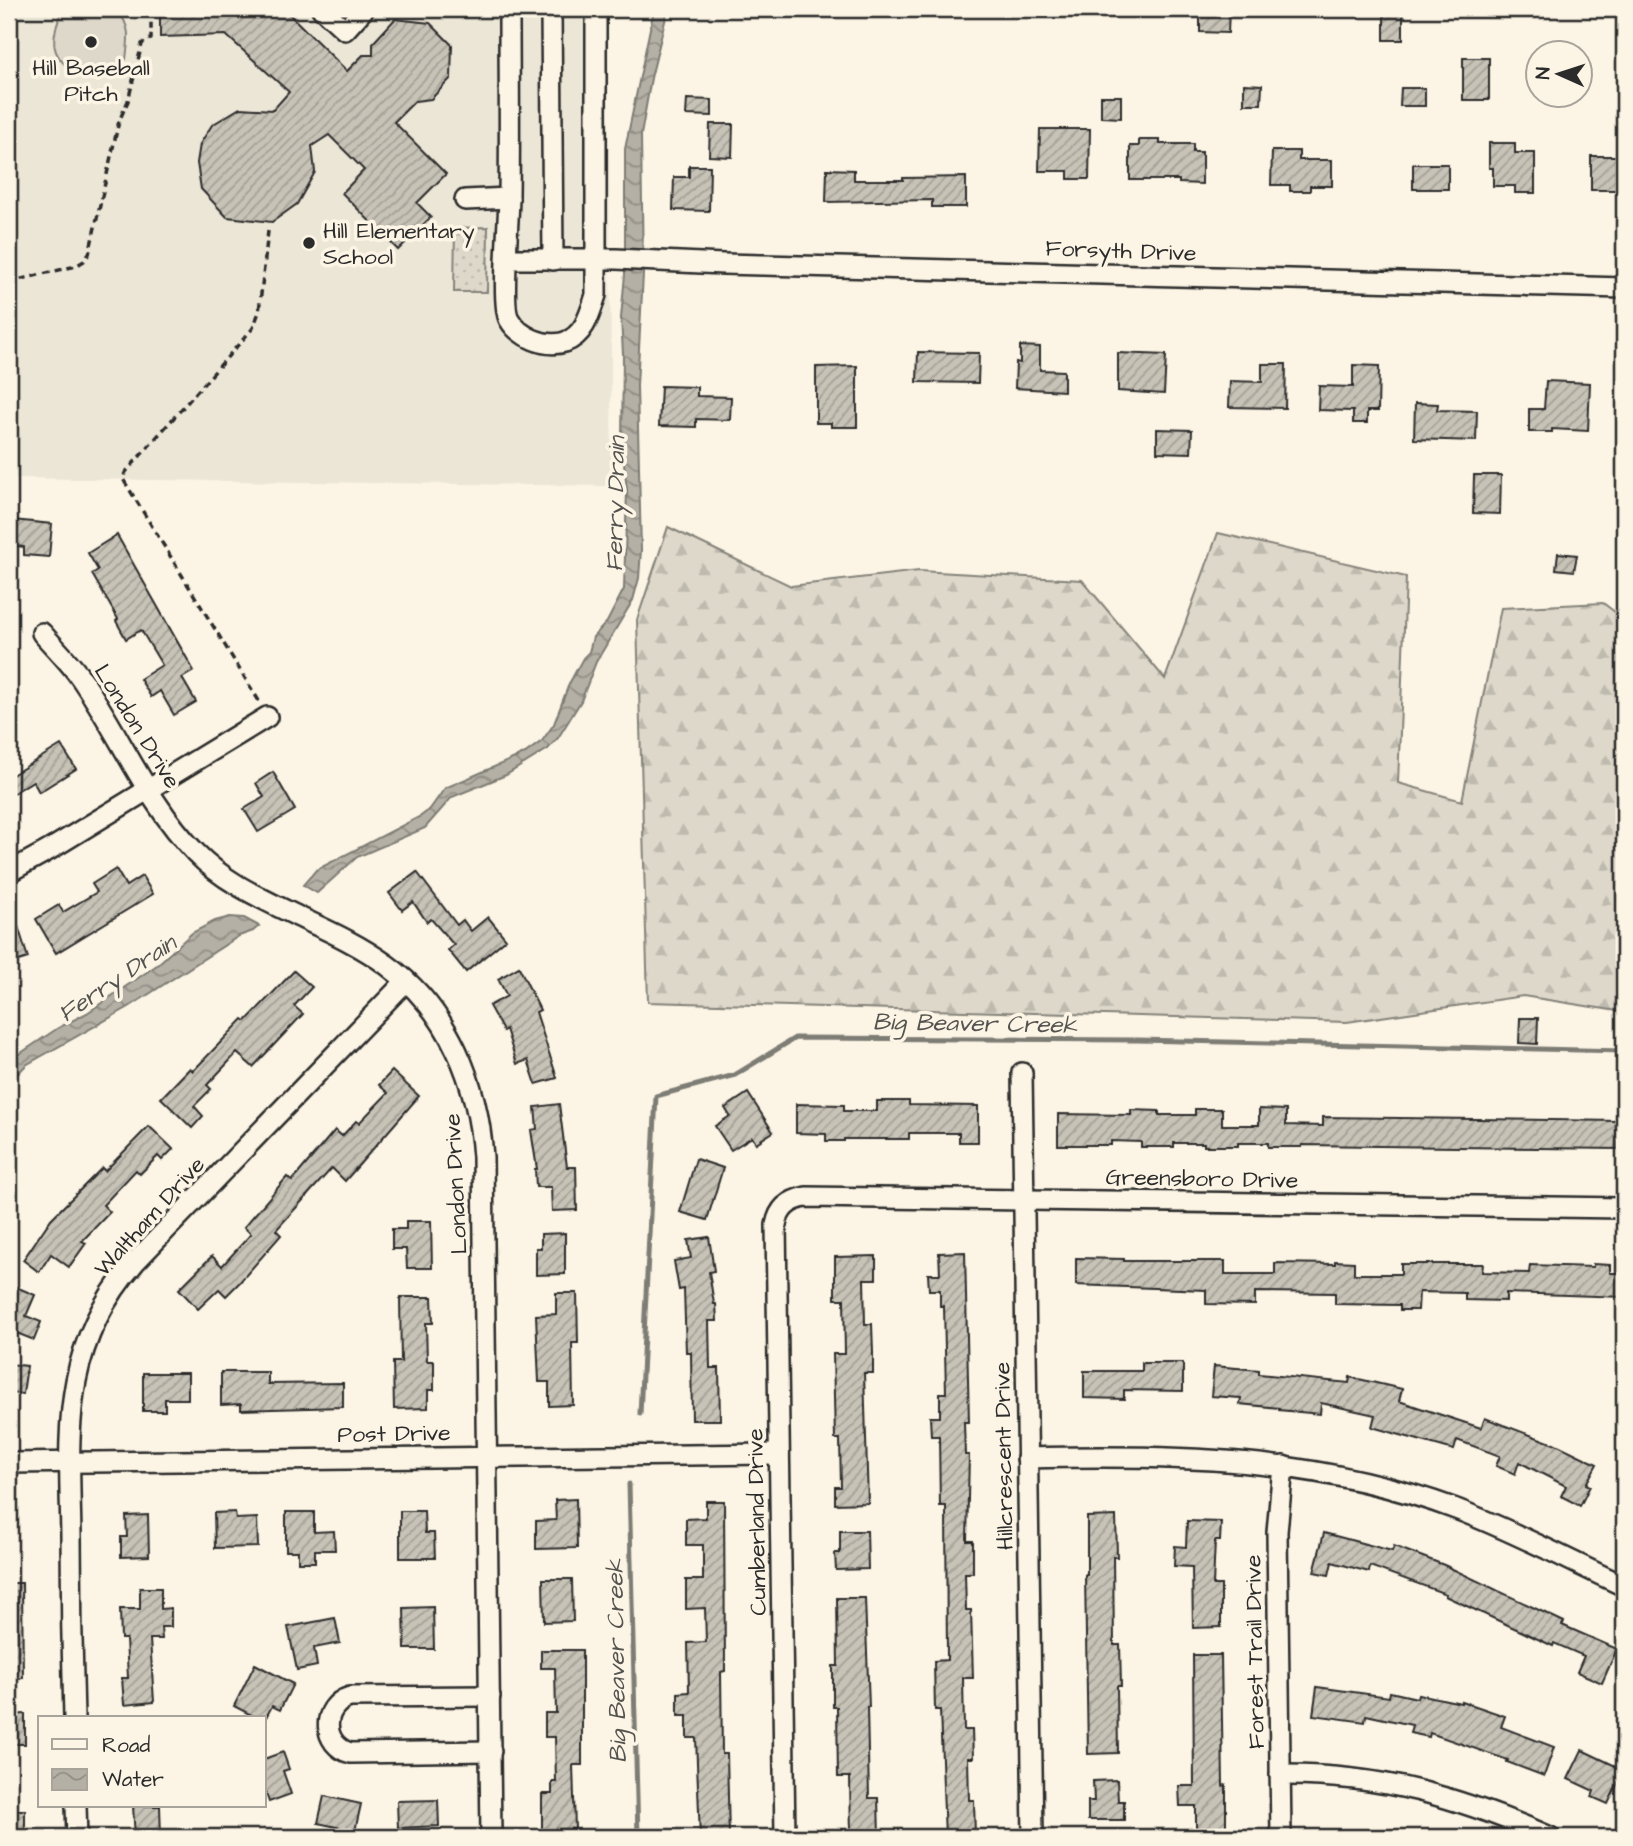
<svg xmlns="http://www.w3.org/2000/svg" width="1633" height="1846" viewBox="0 0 1633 1846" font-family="'Architects Daughter',sans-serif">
<defs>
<pattern id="forest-firs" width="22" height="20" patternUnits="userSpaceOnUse" patternTransform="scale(1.75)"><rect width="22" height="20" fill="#ded8ca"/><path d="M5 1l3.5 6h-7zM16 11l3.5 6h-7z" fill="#bfbaae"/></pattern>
<pattern id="park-dots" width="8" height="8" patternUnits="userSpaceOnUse" patternTransform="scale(1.75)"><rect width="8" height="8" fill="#ded8ca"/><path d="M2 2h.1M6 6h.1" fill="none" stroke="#bfbaae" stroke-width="1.8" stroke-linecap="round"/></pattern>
<pattern id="water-waves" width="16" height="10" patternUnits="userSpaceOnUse" patternTransform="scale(1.75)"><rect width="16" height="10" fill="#b4b0a5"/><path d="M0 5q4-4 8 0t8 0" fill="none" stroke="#938f87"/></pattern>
<pattern id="building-hatch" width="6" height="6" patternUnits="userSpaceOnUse" patternTransform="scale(1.75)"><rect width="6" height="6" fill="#c8c3b7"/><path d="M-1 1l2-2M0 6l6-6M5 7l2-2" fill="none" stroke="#a39f95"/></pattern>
</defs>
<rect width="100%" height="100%" fill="#fcf5e5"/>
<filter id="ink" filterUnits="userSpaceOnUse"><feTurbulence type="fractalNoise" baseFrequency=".0143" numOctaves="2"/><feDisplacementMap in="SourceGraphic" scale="14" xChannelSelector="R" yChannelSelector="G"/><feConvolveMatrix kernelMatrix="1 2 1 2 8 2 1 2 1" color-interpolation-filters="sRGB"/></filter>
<g filter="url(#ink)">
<polygon fill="#ece6d7" points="9,9 608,9 612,486 9,478"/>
<polygon fill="url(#forest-firs)" stroke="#84827a" stroke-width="2" points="668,527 791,586 919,571 1082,580 1165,679 1218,533 1406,577 1398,783 1462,801 1501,608 1603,603 1624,619 1624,1012 1523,996 1347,1022 648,1002 637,620"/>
<polygon fill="url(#park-dots)" stroke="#84827a" stroke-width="2" points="488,227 487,292 454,292 455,228"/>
<path fill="#ded8ca" stroke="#84827a" stroke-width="2" d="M63 9H117C131 28 129 36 126 59L110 71 81 77C49 57 49 41 63 9Z"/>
<g fill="url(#water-waves)" stroke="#7d7b74" stroke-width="2">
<polygon points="654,9 668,9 651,78 641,135 643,274 637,386 641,550 639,578 633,600 596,662 581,701 558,738 548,749 506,775 452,797 425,828 357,857 317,893 303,885 316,870 421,816 430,809 445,788 524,754 542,741 554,724 569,684 583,658 589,652 593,637 607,622 624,589 627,490 622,445 623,354 621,318 625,274 625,149"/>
<polygon points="230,917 244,918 259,926 253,931 239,936 129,1007 26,1065 9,1083 9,1061 58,1028 87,1013 157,965 192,933 215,921"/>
</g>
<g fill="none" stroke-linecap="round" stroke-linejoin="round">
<g stroke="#7d7b74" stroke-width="5">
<polyline points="640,1414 656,1096 735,1075 795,1038 1138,1040 1624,1051"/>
<polyline points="629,1484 638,1837"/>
</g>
</g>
<g fill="url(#building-hatch)" stroke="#2b2b2b" stroke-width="2">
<polygon points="160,9 284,9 347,71 363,55 373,55 373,43 395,19 430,23 452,45 451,78 431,99 415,101 394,122 446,174 417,203 431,217 398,250 342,193 364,170 329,135 312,146 315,172 297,204 272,222 227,217 201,189 197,163 200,144 212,125 240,108 273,110 289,92 226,35 160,37"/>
<polygon points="1200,9 1229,9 1228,33 1200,32"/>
<polygon points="1384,13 1403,14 1403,40 1384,40"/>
<rect x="1463" y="58" width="26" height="42"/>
<polygon points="1244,84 1262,85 1261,104 1244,104"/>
<polygon points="1401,88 1425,88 1425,106 1400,106"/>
<polygon points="1101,96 1121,96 1121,118 1101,117"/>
<polygon points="687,99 712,100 712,116 686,115"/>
<polygon points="710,124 733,124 732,157 709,156"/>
<polygon points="1040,129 1090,129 1089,179 1068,179 1068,171 1039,171"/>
<polygon points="1139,140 1160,140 1160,144 1193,144 1193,152 1202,152 1202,184 1179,183 1179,180 1130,180 1130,146 1139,146"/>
<polygon points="1489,143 1515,143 1515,153 1535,153 1535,193 1515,193 1515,186 1493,186 1493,168 1489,168"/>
<polygon points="1272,151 1299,151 1299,160 1332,160 1332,186 1310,186 1310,191 1290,191 1290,185 1271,185"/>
<rect x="1591" y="156" width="33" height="34"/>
<rect x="1413" y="164" width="35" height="25"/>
<polygon points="689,166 710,166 709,211 673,210 674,177 689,177"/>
<polygon points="827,169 854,170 854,180 903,180 903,178 966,177 966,207 932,207 932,200 826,202"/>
<polygon points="1020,346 1040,347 1040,370 1064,371 1064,391 1015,388 1016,362 1020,363"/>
<polygon points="918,352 979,353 978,383 917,382"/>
<polygon points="1118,353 1166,355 1164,394 1118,391"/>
<polygon points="1262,364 1286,364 1285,408 1229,407 1230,381 1262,382"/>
<polygon points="1353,365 1379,366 1378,411 1367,411 1367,423 1353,423 1353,411 1318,410 1319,386 1353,387"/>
<polygon points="857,366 857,427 831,427 831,423 816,423 816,367"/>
<polygon points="1546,381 1590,383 1588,431 1552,429 1552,432 1529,432 1529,409 1544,409"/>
<polygon points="661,386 697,387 697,396 731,397 730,420 696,419 696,427 659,426"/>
<polygon points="1415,403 1438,404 1437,410 1477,411 1476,441 1414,439"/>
<polygon points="1157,429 1192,430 1191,453 1157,452"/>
<polygon points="1474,475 1501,475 1500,514 1473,513"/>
<polygon points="13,520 52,524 49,557 24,555 24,547 10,545"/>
<polygon points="117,535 194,671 182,678 196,702 174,715 160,691 151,697 140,679 162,665 141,630 126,639 116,621 118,619 92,574 98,570 88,553"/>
<polygon points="1558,553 1577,555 1574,571 1556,569"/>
<polygon points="61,745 76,769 39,792 33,781 9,796 9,777"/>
<polygon points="273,772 295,810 258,832 244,809 264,797 256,783"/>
<polygon points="116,869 126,886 142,876 153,894 56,953 36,919 59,905 63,912 97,892 92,884"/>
<polygon points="417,872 457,925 463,920 471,931 488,917 506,939 466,972 448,950 454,945 431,919 427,922 413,902 402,910 389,893"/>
<polygon points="9,907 12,907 28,958 9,964"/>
<polygon points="519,967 540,1010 536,1012 557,1078 536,1084 528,1060 517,1064 506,1029 503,1031 489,1006 507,996 498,979"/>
<polygon points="294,971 312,987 294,1006 303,1014 253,1067 237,1053 207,1085 211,1089 194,1106 203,1116 192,1128 161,1098 190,1068 193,1071 243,1019 246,1021"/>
<polygon points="1520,1018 1538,1018 1537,1044 1519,1043"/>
<polygon points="392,1071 419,1096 345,1181 332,1168 276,1230 281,1235 239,1283 226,1296 219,1289 198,1309 179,1289 212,1256 222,1266 251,1234 244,1227 287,1177 292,1181 335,1130 342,1136 356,1121 359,1123 388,1093 379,1085"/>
<polygon points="748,1093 773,1132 756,1143 752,1137 731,1150 715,1126 730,1116 725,1108"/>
<polygon points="877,1101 909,1101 909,1105 978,1106 978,1142 959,1142 959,1133 909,1133 909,1139 844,1139 844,1141 826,1141 826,1134 796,1133 796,1104 844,1105 844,1111 877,1111"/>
<polygon points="559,1104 567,1167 576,1167 577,1210 552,1211 551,1187 536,1187 535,1169 537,1169 531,1130 537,1129 535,1107"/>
<polygon points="1195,1109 1222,1109 1222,1125 1259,1125 1259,1109 1286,1110 1286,1125 1323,1126 1323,1117 1619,1121 1618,1149 1302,1145 1302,1147 1268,1147 1268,1143 1238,1143 1238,1146 1204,1146 1204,1143 1174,1143 1174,1147 1141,1147 1141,1142 1111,1141 1111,1145 1058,1145 1058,1114 1131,1115 1131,1110 1159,1111 1159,1115 1195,1115"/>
<polygon points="149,1126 173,1149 162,1160 158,1156 140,1174 136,1170 103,1205 110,1212 82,1241 86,1243 69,1267 51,1254 39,1272 23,1260 51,1219 102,1168 105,1171"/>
<polygon points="696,1159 723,1168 707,1220 680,1212"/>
<polygon points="406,1221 431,1221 432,1268 407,1268 406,1249 392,1249 392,1229 406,1229"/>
<polygon points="565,1233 565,1274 536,1275 536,1248 541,1248 541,1234"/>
<polygon points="709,1237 714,1271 709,1272 714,1304 716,1304 717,1321 709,1321 710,1368 719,1368 720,1420 692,1420 691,1352 686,1352 684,1289 679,1290 674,1261 691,1258 688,1240"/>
<polygon points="965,1252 969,1422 964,1422 965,1455 969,1455 967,1541 973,1541 973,1573 965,1573 966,1610 971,1610 973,1678 963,1678 964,1730 972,1730 973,1758 968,1758 969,1800 974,1800 975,1837 945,1837 940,1710 935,1710 934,1661 947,1660 946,1506 940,1506 939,1436 931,1436 930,1417 940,1417 940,1393 946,1393 944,1306 940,1306 940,1290 929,1290 928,1274 940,1274 939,1253"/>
<polygon points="876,1256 876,1279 864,1279 865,1324 872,1324 873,1353 873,1373 864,1373 868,1503 835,1504 835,1487 841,1487 840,1439 835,1439 833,1354 845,1354 844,1299 835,1299 835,1257"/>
<polygon points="1076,1258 1124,1259 1124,1261 1225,1261 1225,1274 1275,1274 1275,1263 1335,1264 1335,1261 1354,1262 1354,1274 1401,1274 1401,1264 1483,1264 1482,1272 1529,1273 1530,1265 1593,1267 1593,1264 1610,1265 1610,1273 1624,1273 1624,1297 1506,1293 1506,1301 1465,1300 1465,1293 1419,1292 1418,1310 1400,1310 1400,1305 1335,1304 1335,1293 1255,1292 1255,1305 1206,1304 1206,1290 1076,1285"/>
<polygon points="9,1284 35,1295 26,1316 41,1322 34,1340 9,1330"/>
<polygon points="556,1293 577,1293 578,1343 572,1343 573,1405 549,1406 549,1382 539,1382 536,1315 556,1314"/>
<polygon points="400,1297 432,1297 433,1323 426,1323 427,1361 434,1361 434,1390 428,1390 428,1408 394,1409 393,1362 401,1362"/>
<polygon points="1142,1363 1183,1363 1183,1391 1124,1390 1124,1399 1084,1398 1084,1371 1142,1371"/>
<polygon points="9,1364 27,1366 23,1394 9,1393"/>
<polygon points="1214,1366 1259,1370 1259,1374 1349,1383 1350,1377 1402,1389 1399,1401 1481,1428 1485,1418 1554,1444 1554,1443 1597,1464 1586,1484 1590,1486 1580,1506 1561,1496 1566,1486 1519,1462 1515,1474 1496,1466 1500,1456 1457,1440 1454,1450 1372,1427 1375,1415 1321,1403 1320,1414 1279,1410 1279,1408 1240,1404 1241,1398 1211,1396"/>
<polygon points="221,1372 268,1372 268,1384 343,1383 343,1407 241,1410 241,1404 221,1405"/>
<polygon points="143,1373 188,1373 188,1399 165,1399 165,1411 143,1411"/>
<polygon points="576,1499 577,1548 536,1549 536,1521 556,1520 555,1500"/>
<polygon points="706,1501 724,1501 725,1671 721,1672 722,1754 727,1754 729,1837 700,1837 696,1738 687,1738 687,1716 678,1716 678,1693 689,1692 688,1643 706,1642 705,1608 686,1609 686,1580 703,1580 703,1545 686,1545 686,1519 706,1518"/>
<polygon points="400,1511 424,1511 425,1533 434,1533 435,1558 400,1558"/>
<polygon points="235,1512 236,1519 257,1518 258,1547 215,1548 214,1513"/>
<polygon points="286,1512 314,1512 314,1532 334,1531 335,1550 315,1550 315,1562 298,1562 298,1551 286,1551"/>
<polygon points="148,1515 149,1556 121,1557 121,1537 127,1537 126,1516"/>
<polygon points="1116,1516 1117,1557 1113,1557 1114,1645 1120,1645 1121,1686 1117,1686 1118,1753 1088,1754 1085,1575 1087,1575 1087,1517"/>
<polygon points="1187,1521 1221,1522 1220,1541 1215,1541 1213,1585 1221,1585 1221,1627 1193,1628 1192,1567 1174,1566 1175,1546 1186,1547"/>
<polygon points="840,1531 867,1531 868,1569 836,1570 835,1553 840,1553"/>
<polygon points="1324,1533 1392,1551 1394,1546 1444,1565 1564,1622 1562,1625 1617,1649 1602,1683 1577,1672 1584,1656 1554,1643 1553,1646 1445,1596 1446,1594 1370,1566 1369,1572 1332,1562 1329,1575 1314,1572"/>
<polygon points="543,1579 572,1579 573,1621 544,1622"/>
<polygon points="9,1583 22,1583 23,1678 9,1679"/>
<polygon points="140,1588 161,1588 161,1609 171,1608 171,1627 161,1627 162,1639 150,1639 154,1702 124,1705 122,1678 128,1678 126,1639 121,1639 120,1609 140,1609"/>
<polygon points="837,1598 865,1598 869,1707 867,1707 869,1798 878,1798 879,1837 851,1837 850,1777 838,1777 837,1707 833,1707 833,1666 838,1666"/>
<polygon points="433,1607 434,1649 405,1649 404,1608"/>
<polygon points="335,1618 340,1643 314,1648 317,1666 297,1670 288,1627"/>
<polygon points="541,1650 582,1650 582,1765 573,1765 575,1829 542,1830 542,1794 552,1794 552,1782 556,1782 555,1737 545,1737 545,1713 556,1713 555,1668 541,1668"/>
<polygon points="1193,1655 1221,1655 1223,1786 1226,1785 1226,1829 1196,1829 1196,1806 1180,1806 1179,1786 1194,1786"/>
<polygon points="255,1664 293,1684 280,1710 272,1706 264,1721 264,1718 257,1718 234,1706"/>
<polygon points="1317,1687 1389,1697 1390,1692 1417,1698 1418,1694 1461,1703 1461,1701 1505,1716 1501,1727 1554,1747 1544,1776 1507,1762 1508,1760 1430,1733 1429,1737 1410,1733 1412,1725 1366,1715 1365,1722 1313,1715"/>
<polygon points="25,1714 25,1744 9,1744 9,1715"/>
<polygon points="1582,1750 1624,1770 1608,1804 1592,1797 1594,1791 1568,1779"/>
<polygon points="283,1752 289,1769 283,1771 291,1794 269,1802 264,1788 264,1759"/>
<polygon points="1117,1780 1118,1801 1124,1801 1124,1820 1088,1820 1088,1801 1094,1801 1093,1781"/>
<polygon points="324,1796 361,1804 355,1831 318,1823"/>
<polygon points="438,1800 439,1826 398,1828 397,1801"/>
<polygon points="133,1806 160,1806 161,1837 135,1837"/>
<rect x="9" y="1810" width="16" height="20"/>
</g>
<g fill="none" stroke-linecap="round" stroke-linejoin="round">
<g stroke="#2b2b2b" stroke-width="24">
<g id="minor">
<polyline points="322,9 345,30 364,9"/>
<path d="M509 9C509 71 510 134 509 196 509 218 501 305 509 319 519 337 545 348 565 342 585 335 590 313 596 295V9"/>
<polyline points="551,9 553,260"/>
<polyline points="465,200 509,198"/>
<polyline points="507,259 616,259 723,264 1624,288"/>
<path d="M42 633C54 647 69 661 80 677 120 734 147 803 196 853 225 883 263 899 299 917 329 931 360 945 387 965 449 1010 478 1083 483 1157L491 1837"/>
<polyline points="9,872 49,850 267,717"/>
<polyline points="1022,1073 1033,1837"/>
<path d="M1027 1458C1175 1454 1316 1457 1456 1509 1514 1531 1568 1560 1624 1586"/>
<polyline points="9,1463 779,1454"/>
<path d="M490 1696 350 1697C320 1706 322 1746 351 1753L491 1751"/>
<path d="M74 1718C72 1657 71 1597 71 1536 69 1430 60 1348 135 1262L406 981"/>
<path d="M1280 1775C1380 1774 1459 1797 1550 1837"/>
<polyline points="76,1806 77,1837"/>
<path d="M785 1837 776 1225C779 1208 789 1200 806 1197L1624 1208"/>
<polyline points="1281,1837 1277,1532 1283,1466"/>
</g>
</g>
<g stroke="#2b2b2b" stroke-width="3.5" stroke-dasharray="7 5" stroke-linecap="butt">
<polyline points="9,282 76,266 84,261 89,254 119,121 128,101 142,44 146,40 151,39 151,9"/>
<polyline points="259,701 123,479 125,473 253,328 259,312 268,231"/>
</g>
<use href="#minor" stroke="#fcf5e5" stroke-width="19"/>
</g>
</g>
<g fill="#2b2b2b" stroke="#fcf5e5" stroke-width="2.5">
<circle cx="91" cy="42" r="7"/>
<circle cx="309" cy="243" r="7"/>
</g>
<g text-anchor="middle" stroke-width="7" stroke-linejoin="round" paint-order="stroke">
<g font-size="23" fill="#2b2b2b" stroke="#fcf5e5">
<text x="91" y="75">Hill Baseball<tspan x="91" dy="26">Pitch</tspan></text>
<text x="323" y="238" text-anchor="start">Hill Elementary<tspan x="323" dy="26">School</tspan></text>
</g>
<g font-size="23" fill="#2b2b2b" stroke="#fcf5e5">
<text transform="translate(1121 250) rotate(2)" y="8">Forsyth Drive</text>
<text transform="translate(138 726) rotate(58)" y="8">London Drive</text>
<text transform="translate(1202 1178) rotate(1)" y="8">Greensboro Drive</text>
<text transform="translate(455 1184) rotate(-93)" y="8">London Drive</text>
<text transform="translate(149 1216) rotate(-48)" y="8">Waltham Drive</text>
<text transform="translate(394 1433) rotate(-1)" y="8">Post Drive</text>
<text transform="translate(1003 1456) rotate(-91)" y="8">Hillcrescent Drive</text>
<text transform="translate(756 1522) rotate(-91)" y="8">Cumberland Drive</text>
<text transform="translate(1254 1652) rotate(-91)" y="8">Forest Trail Drive</text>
</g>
<g font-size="24" font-style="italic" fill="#545350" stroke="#fcf5e5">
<text transform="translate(615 504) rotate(-89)" y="8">Ferry Drain</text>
<text transform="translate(117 978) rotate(-34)" y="8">Ferry Drain</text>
<text transform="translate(975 1023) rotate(1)" y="8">Big Beaver Creek</text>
<text transform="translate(616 1661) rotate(-91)" y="8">Big Beaver Creek</text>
</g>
</g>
<rect width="1633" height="1846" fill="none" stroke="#fcf5e5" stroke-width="35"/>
<rect x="18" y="18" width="1598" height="1811" fill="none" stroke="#2b2b2b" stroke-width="2.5" filter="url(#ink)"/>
<rect x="38" y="1716" width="228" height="91" fill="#fcf5e5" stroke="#a8a49b" stroke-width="2"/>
<rect x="52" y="1739" width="35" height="10" fill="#fcf5e5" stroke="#a8a49b" stroke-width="2"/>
<text x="102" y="1752" font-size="21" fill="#2b2b2b">Road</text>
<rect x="52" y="1769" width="35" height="21" fill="url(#water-waves)" stroke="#a8a49b" stroke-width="2"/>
<text x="102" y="1786" font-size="21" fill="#2b2b2b">Water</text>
<g transform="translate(1559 74) rotate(273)"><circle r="33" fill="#fcf5e5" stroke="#a8a49b" stroke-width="2"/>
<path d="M0-5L12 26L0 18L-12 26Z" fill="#2b2b2b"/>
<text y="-10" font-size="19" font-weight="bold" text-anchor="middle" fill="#2b2b2b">N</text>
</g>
</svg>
